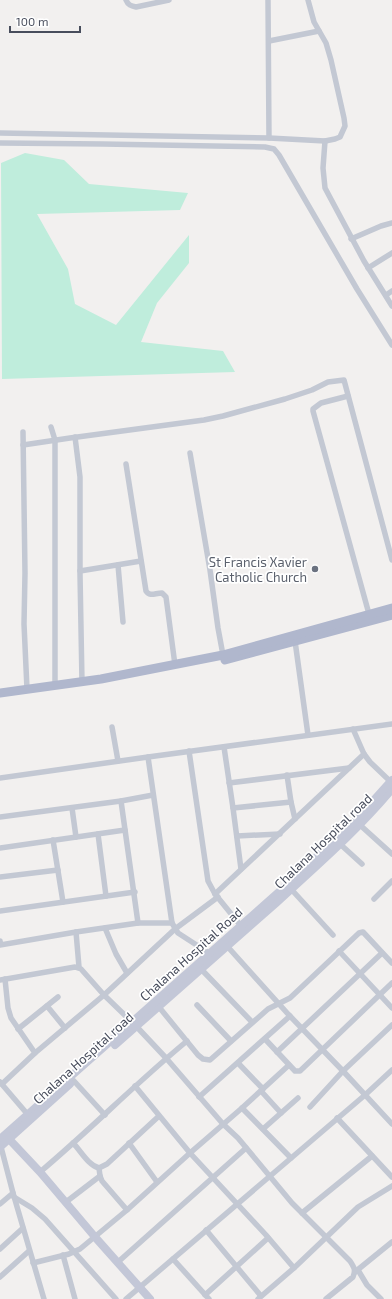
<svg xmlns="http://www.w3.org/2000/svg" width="392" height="1299" viewBox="0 0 392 1299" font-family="'Exo 2',sans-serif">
<rect width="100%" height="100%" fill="#f2f0ef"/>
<polygon fill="#bfeddc" points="25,153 64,160 89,184 188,193 180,210 37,214 68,269 75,304 116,325 189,235 189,263 157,303 141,342 223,351 235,372 2,379 1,163"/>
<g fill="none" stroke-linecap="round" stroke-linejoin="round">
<g stroke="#c3c8d3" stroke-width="5.5">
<path d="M126 0C128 5 131 6 136 7L169 0"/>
<polyline points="268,0 269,138"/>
<polyline points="269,41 319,31"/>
<polyline points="0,133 269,138 325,141 335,139 340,137 345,126 344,118 331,60 326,43 314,22 308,0"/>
<polyline points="325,141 323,168 325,188 364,261 392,306"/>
<polyline points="0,143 103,144 265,147 274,149 279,155 357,289 392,345"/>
<polyline points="351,239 381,226 392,223"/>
<polyline points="368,268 392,253"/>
<polyline points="386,295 392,291"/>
<polyline points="348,396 321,403 313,409 313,411 369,614"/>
<polyline points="51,427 55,440 55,685"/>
<polyline points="23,432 25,573 24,624 27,689"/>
<polyline points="75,437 80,477 80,574 82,682"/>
<polyline points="23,445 70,438 204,420 223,416 285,399 312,390 328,382 344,380 392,560"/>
<polyline points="190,453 210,570 218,628 223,655"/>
<path d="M126 464 146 591C150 597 155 593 162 593L166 597 175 665"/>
<polyline points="118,565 123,622"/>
<polyline points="80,571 141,561"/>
<polyline points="295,641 308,735"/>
<polyline points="112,727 118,761"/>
<polyline points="353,729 364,754 370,762 392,783"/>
<polyline points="224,747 233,808 241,869"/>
<polyline points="189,751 208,881 215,894 241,926"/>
<polyline points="148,757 172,923 178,933 212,955"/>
<polyline points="287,775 291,802 295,819"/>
<polyline points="0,778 148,757 392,724"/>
<polyline points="229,783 349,768"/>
<polyline points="121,801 138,923"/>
<polyline points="72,808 76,837"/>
<polyline points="233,808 291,802"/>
<polyline points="0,817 121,801 153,795"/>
<polyline points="360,825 392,854"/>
<polyline points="98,834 106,896"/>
<polyline points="237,836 280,834"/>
<polyline points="53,840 63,902"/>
<polyline points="340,844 362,864"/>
<polyline points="0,848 125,830"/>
<polyline points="0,877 58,870"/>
<polyline points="291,889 333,935"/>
<polyline points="215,894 364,754"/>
<polyline points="374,899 392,881"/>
<polyline points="0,911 135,892"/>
<polyline points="105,928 116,954 127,973"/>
<polyline points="76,932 79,967"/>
<polyline points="0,941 0,945 76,932 138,923 172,923"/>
<polyline points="227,946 288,1014 343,1071 392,1124"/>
<polyline points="339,951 392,1008"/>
<polyline points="201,969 252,1022"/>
<path d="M0 980 75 967 81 969 104 995 136 1026 166 1058 223 1124 238 1138 292 1203 350 1261C354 1267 356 1270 353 1277L326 1299"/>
<polyline points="197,1005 231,1041"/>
<polyline points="47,1006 65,1028"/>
<polyline points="159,1007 198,1055 203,1059 210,1060 268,1009 290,998 359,933 363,932 392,963"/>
<polyline points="18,1029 58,997"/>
<polyline points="265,1039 295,1071 300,1071 392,983"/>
<polyline points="277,1052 382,953"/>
<polyline points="35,1053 104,995 175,929 218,897"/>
<polyline points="238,1063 263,1089"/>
<polyline points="74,1081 105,1115"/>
<polyline points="0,1082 29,1116"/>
<polyline points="2,1084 35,1053 11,1018 8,1008 5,979"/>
<polyline points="135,1086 190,1153 266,1235 294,1268"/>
<polyline points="261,1091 281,1113"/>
<polyline points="199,1097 290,1016"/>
<polyline points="310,1107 343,1071 392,1025"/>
<polyline points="242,1108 291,1158"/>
<polyline points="337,1118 392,1177"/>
<polyline points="263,1129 298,1098"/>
<path d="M73 1143C81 1151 88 1165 99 1168L107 1164 159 1116"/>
<polyline points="129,1143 157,1182"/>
<polyline points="1,1147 13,1193 44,1299"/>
<polyline points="99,1168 100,1176 102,1181 127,1210"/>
<path d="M40 1172C90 1130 136 1083 187 1041"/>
<polyline points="14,1197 32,1208 45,1219 116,1299"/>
<polyline points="66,1202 100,1176"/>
<polyline points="0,1204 13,1193"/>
<polyline points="302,1213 372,1156"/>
<polyline points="206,1230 261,1296"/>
<polyline points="0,1249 23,1228"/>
<polyline points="63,1255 75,1299"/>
<polyline points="173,1259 209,1299"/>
<polyline points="118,1262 246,1148"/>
<polyline points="33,1263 69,1254 80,1249 127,1210 190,1153 242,1108 289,1065"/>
<polyline points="358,1270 367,1285 381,1299"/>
<polyline points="355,1272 392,1242"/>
<polyline points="0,1277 29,1251"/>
<polyline points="205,1295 268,1238"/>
<polyline points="126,1299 365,1095 392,1070"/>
<polyline points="258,1299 294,1268 358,1207 392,1186"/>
</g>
<g stroke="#c3c7d7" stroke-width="8">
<path d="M115 1045C169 998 222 951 275 904 315 867 357 831 392 789"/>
<polyline points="0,1139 280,891 357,819 392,780"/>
<polyline points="9,1139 40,1172 95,1237 150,1299"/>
<polyline points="0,1147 70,1084"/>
</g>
<g stroke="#b0b7cd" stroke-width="9">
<polyline points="225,660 392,615"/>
<polyline points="0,693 101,679 223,655 392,608"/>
</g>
</g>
<circle fill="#6b7280" stroke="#fff" stroke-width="1.5" cx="315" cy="569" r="4"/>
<g text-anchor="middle" stroke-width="3.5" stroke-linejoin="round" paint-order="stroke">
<g font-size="13" fill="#5b616d" stroke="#fff" text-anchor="end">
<text x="307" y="567">St Francis Xavier<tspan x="307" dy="15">Catholic Church</tspan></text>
</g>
<g font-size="13" fill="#484d5c" stroke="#fff">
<text transform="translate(323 841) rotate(-44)" y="5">Chalana Hospital road</text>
<text transform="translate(191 954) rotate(-42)" y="5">Chalana Hospital Road</text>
<text transform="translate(83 1058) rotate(-42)" y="5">Chalana Hospital road</text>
</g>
</g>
<path d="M10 26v6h70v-6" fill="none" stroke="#484d5c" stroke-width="2"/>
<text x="16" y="26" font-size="12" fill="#484d5c" stroke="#ffffff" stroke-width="3" paint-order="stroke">100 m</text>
</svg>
